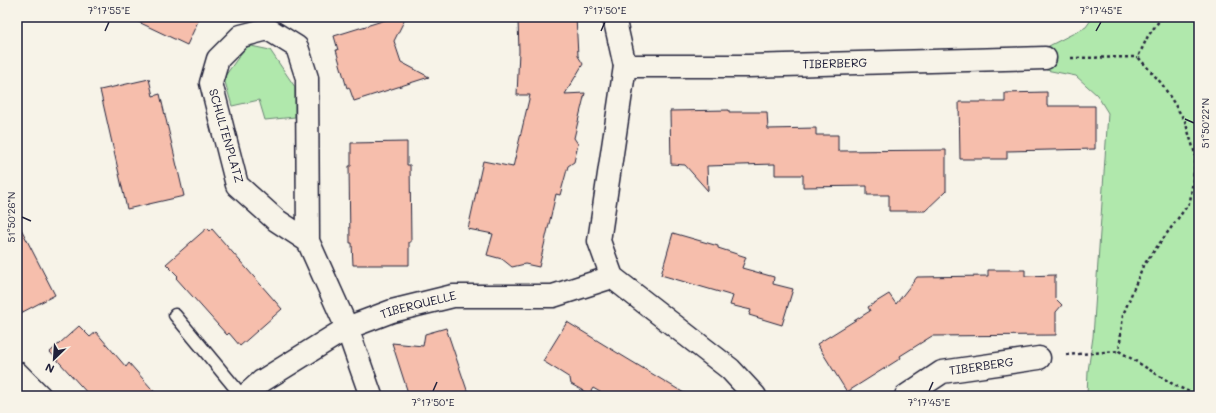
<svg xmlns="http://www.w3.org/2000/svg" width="1216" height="413" viewBox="0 0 1216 413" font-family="Mali,sans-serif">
<rect width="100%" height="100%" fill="#f7f3e8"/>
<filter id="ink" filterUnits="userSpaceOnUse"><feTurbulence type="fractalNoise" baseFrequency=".025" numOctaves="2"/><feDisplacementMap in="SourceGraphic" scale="8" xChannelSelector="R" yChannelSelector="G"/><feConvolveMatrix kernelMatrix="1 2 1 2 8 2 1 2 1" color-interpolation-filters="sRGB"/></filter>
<g filter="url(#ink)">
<g fill="#b0e8ac" stroke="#698574">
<polygon points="1093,17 1199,17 1199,396 1087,396 1088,371 1093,337 1108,113 1097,95 1076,76 1046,70 1043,49 1086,27"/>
<polygon points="251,46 270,50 295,87 295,117 265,120 259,100 232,106 225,82 225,76 245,48"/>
</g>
<g fill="#f6beac" stroke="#22223b">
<polygon points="128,17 200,17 187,45"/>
<polygon points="395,17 406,17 394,41 401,62 429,77 354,101 349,87 347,88 336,50 338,50 334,36"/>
<polygon points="533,17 576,17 578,56 583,64 565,94 585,93 574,138 578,144 574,162 568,166 560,195 556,194 539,267 525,264 512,267 502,259 487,255 493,234 468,229 483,161 513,167 530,95 517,95 519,51 518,20"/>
<polygon points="149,79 153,96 160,94 184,196 127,209 100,90"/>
<polygon points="1047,92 1047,106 1095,106 1095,149 1007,151 1007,159 960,159 959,102 1005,102 1005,93"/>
<polygon points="729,110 729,112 767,112 768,129 816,128 816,135 838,135 838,151 946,150 946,191 925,211 889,211 889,195 867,195 867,186 803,187 803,175 775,175 775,164 707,166 708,191 685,165 671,164 670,111"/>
<polygon points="407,142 407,165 410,165 411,242 409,242 409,265 353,265 352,243 350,243 349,166 351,166 351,143"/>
<polygon points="17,221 55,295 17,315"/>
<polygon points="207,228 210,231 212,229 282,309 240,346 229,333 227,335 176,278 178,276 166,264"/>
<polygon points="673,233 718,246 718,248 746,257 742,268 774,277 773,284 793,289 782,325 749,315 751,310 730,305 733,296 661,275"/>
<polygon points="988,270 1025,270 1025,276 1055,275 1055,298 1062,305 1056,312 1056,335 932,336 900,356 901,358 847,392 817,344 870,311 868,307 889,294 896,304 917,277 988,276"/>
<polygon points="567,322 616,352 689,396 607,396 593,388 589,394 571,384 570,378 543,361"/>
<polygon points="79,326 90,337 96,332 126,367 129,363 158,396 90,396 50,352"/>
<polygon points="446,328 469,396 409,396 392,343 423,346 425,334"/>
</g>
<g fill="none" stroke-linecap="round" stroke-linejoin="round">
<g stroke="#22223b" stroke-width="15">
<polyline id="service" points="175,315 242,396"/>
</g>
<g stroke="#22223b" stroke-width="25">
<g id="minor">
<polyline points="614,17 625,66 599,241 612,277 730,369 755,396"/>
<path id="s1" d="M625 66H748L1045 58"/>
<polyline points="308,241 276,220 237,185 211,83 218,59 241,36 268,29 297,47 307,78 308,241 347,328 371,396"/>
<polyline points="17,373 40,396"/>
<path id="s2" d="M245 396 262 381 347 328 392 311 453 296H553L612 277"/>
<path id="s3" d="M906 396 942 372 1039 358"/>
</g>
</g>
<g stroke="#22223b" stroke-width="2.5" stroke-dasharray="3 3" stroke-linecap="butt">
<polyline points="1162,17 1148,36 1138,57 1162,84 1185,121 1196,157 1190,202 1143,266 1123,315 1119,351 1176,386 1199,396"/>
<polyline points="1071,58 1138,57"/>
<polyline points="1066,355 1119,351"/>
</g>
<use href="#service" stroke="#f7f3e8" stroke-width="12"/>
<use href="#minor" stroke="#f7f3e8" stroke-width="22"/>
</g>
</g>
<path fill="none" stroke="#22223b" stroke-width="1.5" d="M105 31 109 22M601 31 605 22M1096 31 1101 22M1185 119 1194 123M22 217 31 221M433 391 437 382M929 391 933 382"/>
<g text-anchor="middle" stroke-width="3" stroke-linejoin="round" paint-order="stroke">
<g font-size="12" fill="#22223b" stroke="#f7f3e8">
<text dy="4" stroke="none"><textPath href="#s1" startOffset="210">TIBERBERG</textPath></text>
<text transform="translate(226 136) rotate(74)" y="4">SCHULTENPLATZ</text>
<text dy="4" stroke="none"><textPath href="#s2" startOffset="198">TIBERQUELLE</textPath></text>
<text dy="4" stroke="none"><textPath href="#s3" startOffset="83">TIBERBERG</textPath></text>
</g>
</g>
<rect width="1216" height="413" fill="none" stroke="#f7f3e8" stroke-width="44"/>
<g transform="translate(54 359) rotate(205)" stroke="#f7f3e8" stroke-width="3" paint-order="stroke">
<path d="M0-3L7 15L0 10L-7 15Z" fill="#22223b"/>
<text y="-6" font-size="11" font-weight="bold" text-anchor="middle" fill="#22223b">N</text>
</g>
<rect x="22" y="22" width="1172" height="369" fill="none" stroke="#22223b" stroke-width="1.5"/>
<g font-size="10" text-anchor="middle" fill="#22223b">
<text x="109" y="14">7°17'55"E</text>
<text x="605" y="14">7°17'50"E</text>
<text x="1101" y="14">7°17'45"E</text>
<text transform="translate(1205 123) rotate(-90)" y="4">51°50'22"N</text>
<text transform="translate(11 217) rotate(-90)" y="4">51°50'26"N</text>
<text x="433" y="406">7°17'50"E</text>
<text x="929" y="406">7°17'45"E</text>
</g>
</svg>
